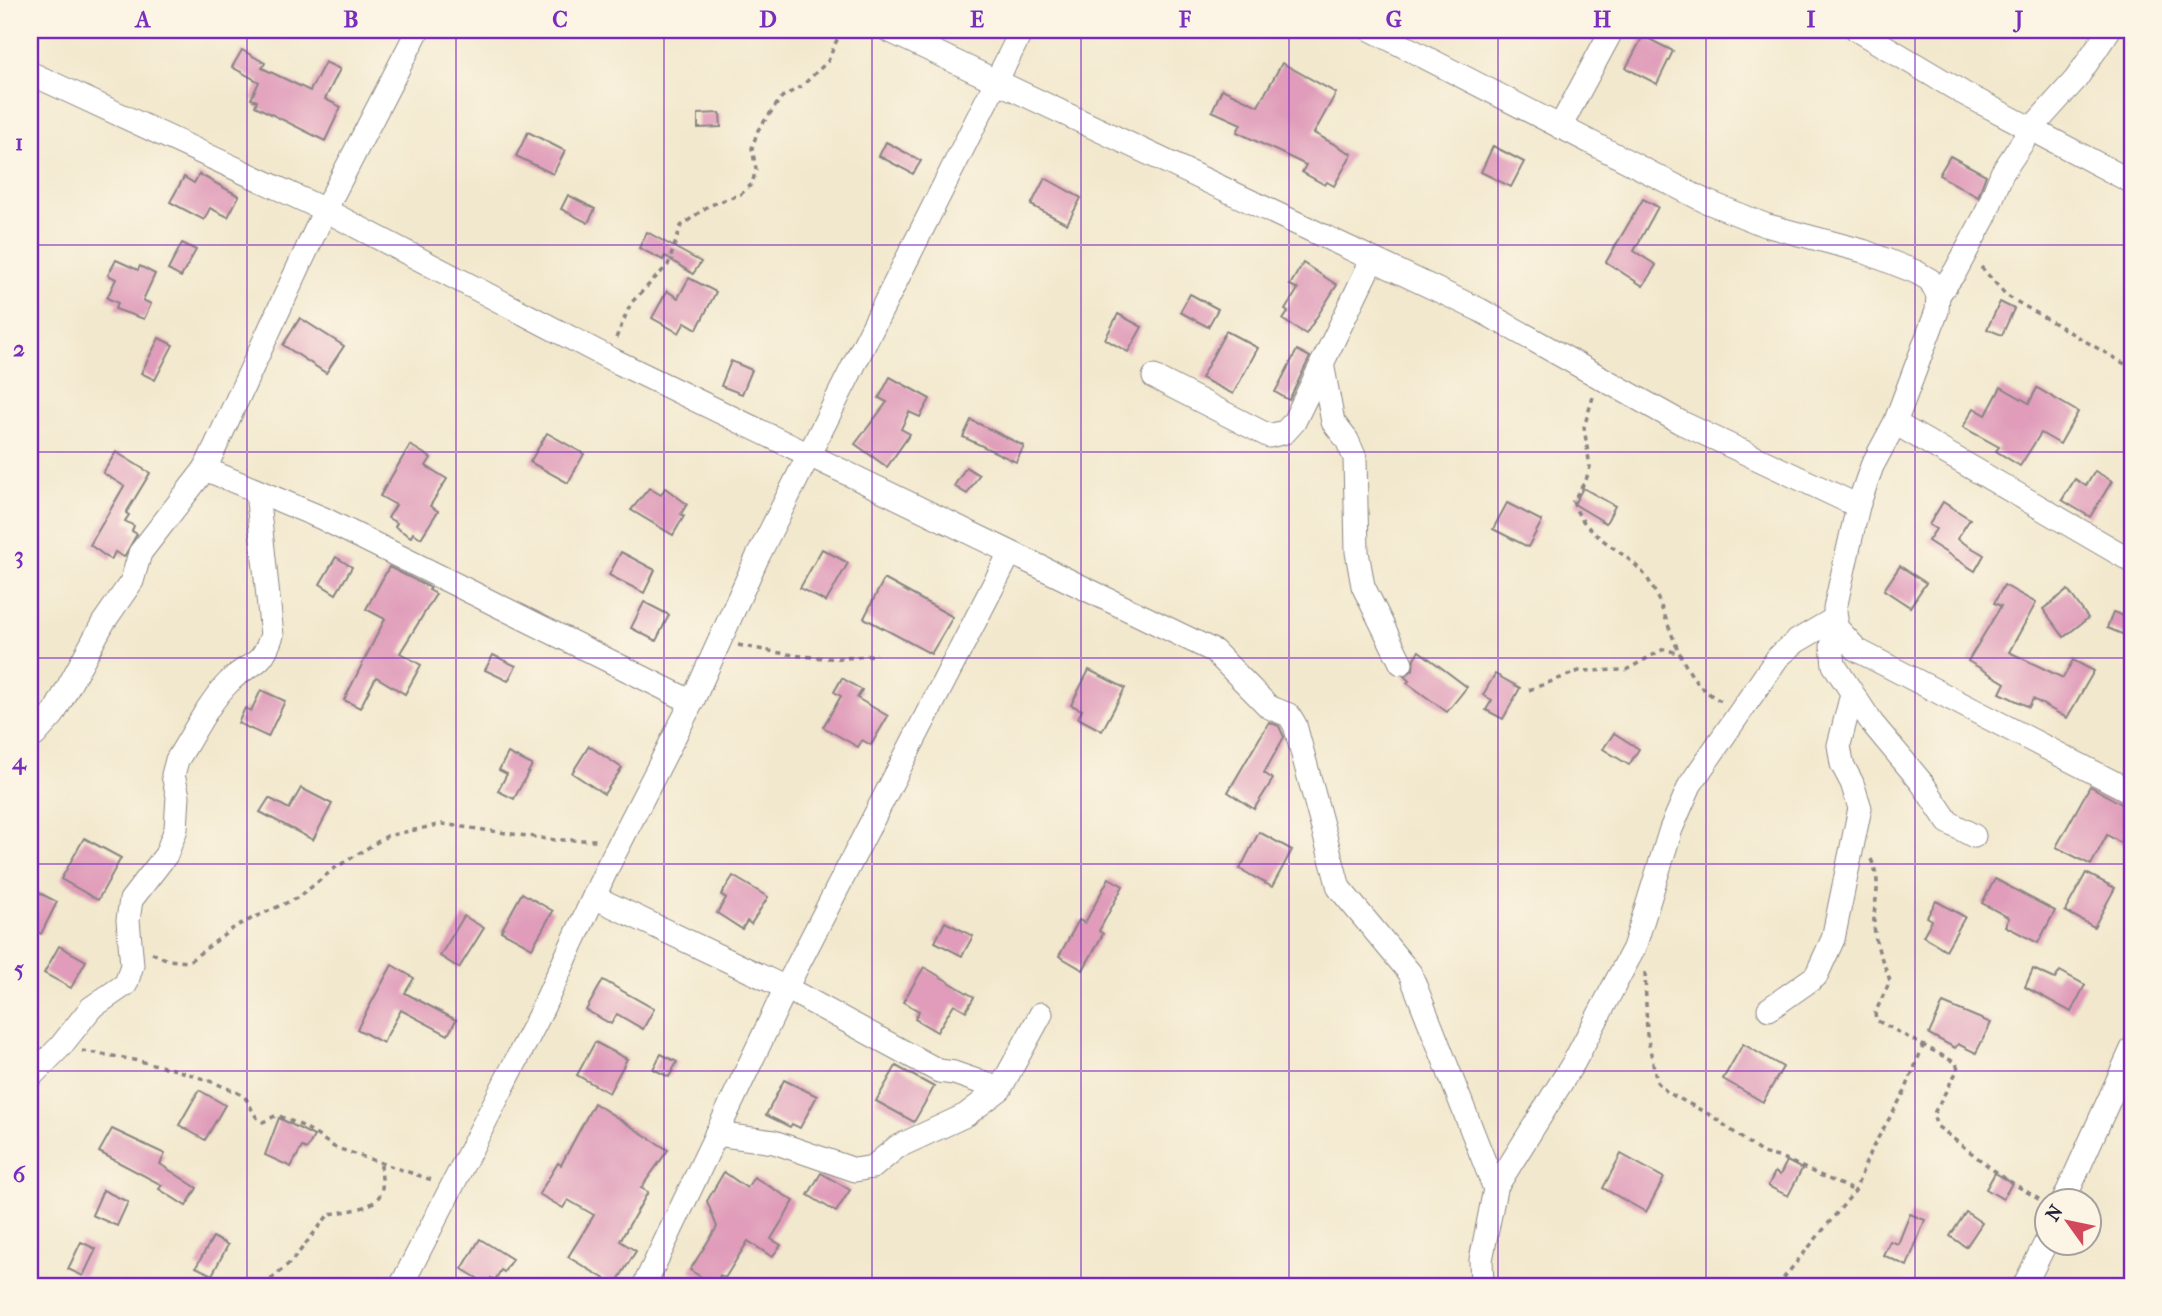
<svg xmlns="http://www.w3.org/2000/svg" width="2162" height="1316" viewBox="0 0 2162 1316" font-family="'IM FELL French Canon',serif">
<rect width="100%" height="100%" fill="#fcf5e5"/>
<filter id="ink" filterUnits="userSpaceOnUse"><feTurbulence type="fractalNoise" baseFrequency=".0143" numOctaves="2"/><feDisplacementMap in="SourceGraphic" scale="14" xChannelSelector="R" yChannelSelector="G"/><feConvolveMatrix kernelMatrix="1 2 1 2 8 2 1 2 1" color-interpolation-filters="sRGB"/></filter>
<filter id="wash" filterUnits="userSpaceOnUse"><feTurbulence type="fractalNoise" baseFrequency=".00686" numOctaves="4" result="noise"/><feDisplacementMap in="SourceGraphic" scale="28" xChannelSelector="R" yChannelSelector="G"/><feGaussianBlur stdDeviation="1.57" result="paint"/><feColorMatrix in="noise" values="0 0 0 0 0 0 0 0 0 0 0 0 0 0 0 0 0 1.4 0 .05"/><feComposite in="paint" operator="in"/></filter>
<g filter="url(#wash)">
<rect width="100%" height="100%" fill="#f2e8cd"/>
<g id="blocks">
<g fill="#e09cba">
<polygon points="1643,36 1673,51 1657,84 1626,68"/>
<polygon points="242,50 265,63 262,68 310,91 325,62 340,69 325,99 341,107 325,141 255,106 257,101 251,99 259,82 232,67"/>
<polygon points="1282,63 1336,93 1314,133 1352,154 1334,186 1327,182 1325,185 1302,172 1306,165 1237,132 1241,124 1212,111 1222,89 1258,106"/>
<polygon points="720,113 721,127 698,128 698,114"/>
<polygon points="528,132 565,151 553,174 516,156"/>
<polygon points="886,142 921,161 913,174 879,156"/>
<polygon points="1493,146 1524,162 1511,187 1481,172"/>
<polygon points="1950,156 1986,175 1978,197 1939,175"/>
<polygon points="199,174 239,196 228,217 210,208 204,220 170,202 184,177 194,183"/>
<polygon points="1045,178 1081,198 1067,224 1031,205"/>
<polygon points="568,195 595,209 588,223 561,209"/>
<polygon points="1643,199 1658,207 1634,251 1656,265 1643,286 1606,262"/>
<polygon points="647,232 701,262 693,274 665,256 663,260 639,248"/>
<polygon points="182,243 196,250 181,277 168,270"/>
<polygon points="116,260 138,270 140,266 155,274 143,300 151,304 144,319 115,309 118,303 107,298 116,279 108,275"/>
<polygon points="1303,263 1337,285 1306,334 1283,320 1288,312 1285,310 1298,289 1290,285"/>
<polygon points="689,278 716,292 697,329 685,322 679,333 652,318 667,291 678,298"/>
<polygon points="1190,294 1218,309 1208,327 1180,312"/>
<polygon points="2000,302 2014,309 2002,335 1987,329"/>
<polygon points="1118,314 1142,327 1128,352 1105,339"/>
<polygon points="300,318 344,346 326,373 283,345"/>
<polygon points="1226,331 1258,348 1233,394 1201,378"/>
<polygon points="159,338 173,345 155,380 141,373"/>
<polygon points="1297,350 1310,357 1289,400 1275,392"/>
<polygon points="731,361 752,370 742,394 721,386"/>
<polygon points="890,377 930,399 920,417 909,412 901,429 910,434 887,467 855,444 887,402 879,398"/>
<polygon points="2001,387 2029,403 2037,388 2078,412 2060,444 2041,433 2020,466 1996,451 1999,447 1963,427 1974,408 1986,415"/>
<polygon points="971,420 1024,446 1016,462 963,437"/>
<polygon points="547,433 584,454 568,483 530,462"/>
<polygon points="410,445 431,458 426,466 447,479 430,506 438,511 421,538 413,533 411,537 395,527 397,523 388,518 396,505 380,496"/>
<polygon points="116,452 150,473 126,513 129,515 125,521 134,526 132,531 137,534 124,557 115,552 111,560 90,545 124,486 103,473"/>
<polygon points="966,467 979,475 967,494 954,486"/>
<polygon points="2095,471 2112,481 2090,517 2062,500 2075,479 2086,486"/>
<polygon points="649,488 661,495 665,488 687,504 681,514 684,516 673,535 631,510"/>
<polygon points="1583,488 1615,506 1606,523 1574,504"/>
<polygon points="1943,502 1970,519 1957,539 1984,555 1975,571 1928,541 1936,529 1929,525"/>
<polygon points="1507,503 1542,521 1528,547 1493,529"/>
<polygon points="822,549 848,563 826,602 800,588"/>
<polygon points="621,552 655,570 644,593 609,575"/>
<polygon points="336,557 352,567 336,594 320,584"/>
<polygon points="1900,566 1926,583 1910,607 1884,590"/>
<polygon points="389,567 431,588 429,590 436,594 400,653 421,665 405,694 376,677 360,708 344,700 385,619 366,609"/>
<polygon points="884,579 953,617 931,654 864,618"/>
<polygon points="2004,585 2036,603 2009,652 2063,678 2073,660 2094,671 2067,718 2033,699 2029,707 2000,693 2005,683 1968,661 2001,606 1994,603"/>
<polygon points="2068,590 2088,618 2064,637 2043,609"/>
<polygon points="644,602 669,615 656,641 631,628"/>
<polygon points="2113,612 2132,619 2132,638 2107,628"/>
<polygon points="1419,651 1467,687 1447,712 1407,683 1409,681 1404,676 1413,670 1414,658"/>
<polygon points="493,655 516,666 508,681 485,670"/>
<polygon points="1089,670 1125,688 1102,731 1078,718 1082,710 1071,705"/>
<polygon points="1495,674 1520,688 1503,719 1486,710 1492,700 1483,695"/>
<polygon points="842,678 862,690 857,698 888,716 871,745 862,740 858,747 823,727 841,696 834,692"/>
<polygon points="261,690 285,701 268,737 238,723 245,708 251,711"/>
<polygon points="1269,722 1279,726 1284,737 1264,773 1273,779 1254,809 1228,792"/>
<polygon points="1614,733 1639,749 1629,765 1603,749"/>
<polygon points="589,746 622,768 604,794 572,773"/>
<polygon points="508,753 532,765 514,799 498,791 507,774 499,770"/>
<polygon points="2090,786 2132,810 2132,836 2126,846 2107,835 2091,865 2056,847"/>
<polygon points="301,788 332,804 313,840 260,812 269,798 289,809"/>
<polygon points="1259,832 1292,850 1272,887 1240,869"/>
<polygon points="84,838 121,858 98,900 61,879"/>
<polygon points="2086,873 2115,888 2094,927 2065,911"/>
<polygon points="733,876 768,897 751,924 747,921 742,929 717,913 726,898 721,895"/>
<polygon points="1109,878 1123,886 1099,931 1103,934 1083,970 1059,956 1079,920 1085,923"/>
<polygon points="1995,879 2055,911 2038,943 2005,926 2009,918 1982,903"/>
<polygon points="30,888 57,902 41,934 30,928"/>
<polygon points="522,893 553,911 532,948 501,931"/>
<polygon points="1936,901 1965,917 1946,950 1923,936 1932,920 1927,917"/>
<polygon points="464,916 484,928 459,968 440,956"/>
<polygon points="945,922 973,936 962,956 935,942"/>
<polygon points="59,946 86,961 71,988 44,973"/>
<polygon points="392,965 414,978 405,993 456,1020 448,1035 401,1010 383,1043 357,1029"/>
<polygon points="924,967 974,997 966,1011 954,1004 937,1032 915,1019 919,1011 903,1002"/>
<polygon points="2033,969 2055,979 2060,971 2085,985 2071,1012 2025,987"/>
<polygon points="603,980 654,1009 643,1029 617,1014 611,1024 586,1010"/>
<polygon points="1943,1003 1991,1023 1976,1053 1958,1044 1955,1048 1929,1034"/>
<polygon points="595,1042 627,1059 609,1093 577,1075"/>
<polygon points="1743,1044 1783,1067 1763,1102 1723,1079"/>
<polygon points="661,1054 677,1062 669,1077 653,1069"/>
<polygon points="896,1066 934,1087 914,1122 876,1101"/>
<polygon points="784,1080 817,1096 800,1128 792,1124 790,1127 766,1115"/>
<polygon points="199,1090 225,1105 205,1140 179,1125"/>
<polygon points="594,1103 668,1150 641,1188 648,1192 620,1241 636,1251 615,1285 568,1257 594,1215 568,1200 563,1208 539,1194 558,1163 561,1165"/>
<polygon points="279,1118 314,1136 307,1149 302,1147 291,1167 265,1155"/>
<polygon points="112,1129 165,1154 160,1164 197,1188 186,1206 159,1189 162,1185 99,1152"/>
<polygon points="1621,1154 1664,1178 1646,1212 1603,1188"/>
<polygon points="1787,1161 1802,1169 1788,1196 1768,1186 1775,1172 1780,1175"/>
<polygon points="724,1172 747,1188 754,1177 794,1201 771,1239 781,1245 772,1257 748,1241 725,1278 720,1275 714,1285 690,1270 717,1227 707,1201"/>
<polygon points="821,1173 850,1190 836,1212 808,1195"/>
<polygon points="1995,1173 2012,1183 2003,1199 1986,1189"/>
<polygon points="103,1190 128,1202 117,1226 92,1215"/>
<polygon points="1966,1212 1982,1223 1966,1247 1950,1236"/>
<polygon points="1910,1214 1925,1220 1907,1266 1883,1255 1890,1241 1898,1244"/>
<polygon points="213,1237 228,1245 212,1275 196,1267"/>
<polygon points="480,1239 512,1259 504,1272 501,1270 495,1280 491,1278 487,1284 462,1269"/>
<polygon points="81,1242 96,1249 83,1276 68,1269"/>
</g>
</g>
</g>
<g filter="url(#ink)">
<use href="#blocks" fill-opacity="0" stroke="#8a8584" stroke-width="2"/>
<g fill="none" stroke-linecap="round" stroke-linejoin="round">
<g stroke="#8a8584" stroke-width="25">
<g id="street">
<polyline points="418,30 325,210 205,469 322,518 692,702"/>
<polyline points="888,30 1480,310 1680,422 1858,506"/>
<polyline points="1372,30 1705,201 1765,225 1863,251 1916,272 1930,280 1938,295 1937,311 1895,423 1872,466 1858,506 1835,608 1836,627 1857,650 2132,792"/>
<polyline points="1857,30 1963,93 2132,182"/>
<polyline points="30,73 325,210 613,360 1214,651 1269,707 1289,715 1295,725 1339,888 1410,973 1495,1189 1481,1260 1482,1286"/>
<polyline points="1560,127 1612,30"/>
<polyline points="1938,295 1955,272 1985,216 2002,173 2032,128 2076,79 2109,30"/>
<polyline points="1322,363 1333,422 1347,440 1355,458 1357,552 1363,586 1401,663"/>
<polyline points="1154,377 1269,436 1285,432 1294,422 1372,260"/>
<polyline points="1895,423 2132,561"/>
<polyline points="1836,627 1832,646 1834,665 1872,723 1922,783 1948,822 1974,836"/>
<polyline points="30,737 35,735 53,715 103,623 132,581 140,553 205,469"/>
<polyline points="594,897 786,988 939,1071 954,1073 1000,1089"/>
<polyline points="1769,1009 1816,976 1833,939 1860,808 1852,783 1842,764 1839,745 1852,694"/>
<path d="M30 1077 60 1047 91 1008 126 984 132 965 128 920 131 900 166 855 176 829 178 796 173 775 177 760C193 735 208 703 229 682 250 660 260 671 272 635L257 492"/>
<polyline points="716,1134 774,1142 855,1170 873,1167 897,1147 966,1115 1000,1089 1041,1014"/>
<polyline points="1495,1189 1574,1062 1634,948 1671,829 1690,785 1778,657 1797,641 1836,618"/>
<polyline points="2064,1200 2132,1049"/>
<polyline points="401,1286 538,1018 608,866 692,702 757,558 1022,30"/>
<polyline points="644,1286 786,988 1010,553"/>
<polyline points="2024,1286 2046,1242"/>
</g>
</g>
<g stroke="#8a8584" stroke-width="3.5" stroke-dasharray="5 5" stroke-linecap="butt">
<polyline points="1981,267 2007,296 2132,368"/>
<polyline points="616,338 631,303 668,265 681,226 708,206 741,194 752,184 756,169 752,148 758,130 782,97 802,86 828,61 841,30"/>
<path d="M1593 397 1584 427 1590 467 1586 480 1573 501C1584 540 1629 549 1649 581 1672 620 1678 684 1724 702"/>
<path d="M738 645C785 654 829 664 877 654"/>
<polyline points="1529,690 1579,671 1626,670 1664,649 1681,654"/>
<path d="M1871 859C1885 891 1870 902 1875 934 1877 951 1885 965 1890 981L1875 1013 1876 1020 1956 1063 1958 1069 1933 1115 1937 1126 2001 1176 2045 1203"/>
<polyline points="152,953 168,960 188,962 236,926 299,897 335,868 387,836 442,824 555,840 599,840"/>
<polyline points="1645,972 1647,1035 1657,1082 1667,1092 1712,1116 1762,1153 1782,1158 1855,1191"/>
<path d="M82 1051C136 1059 190 1070 240 1094 252 1100 250 1116 263 1122L277 1115 305 1127 334 1147 432 1180"/>
<path d="M263 1286 292 1261 329 1214C345 1211 380 1210 382 1188 383 1181 381 1173 381 1165"/>
<polyline points="1777,1286 1855,1191 1870,1152 1905,1091 1923,1046"/>
</g>
<use href="#street" stroke="#fff" stroke-width="23"/>
</g>
</g>
<path fill="none" stroke="#7b2cbf" stroke-width="2" stroke-opacity="0.55" d="M247 30V1286M456 30V1286M664 30V1286M872 30V1286M1081 30V1286M1289 30V1286M1498 30V1286M1706 30V1286M1915 30V1286M30 245H2132M30 452H2132M30 658H2132M30 864H2132M30 1071H2132"/>
<rect width="2162" height="1316" fill="none" stroke="#fcf5e5" stroke-width="77"/>
<g transform="translate(2068 1222) rotate(303)"><circle r="33" fill="#fcf5e5" stroke="#a5a1a1" stroke-width="2"/>
<path d="M0-5L12 26L0 18L-12 26Z" fill="#d1495b"/>
<text y="-10" font-size="19" font-weight="bold" text-anchor="middle" fill="#22223b">N</text>
</g>
<rect x="38" y="38" width="2086" height="1240" fill="none" stroke="#7b2cbf" stroke-width="2.5"/>
<g font-size="23" text-anchor="middle" font-weight="bold" fill="#7b2cbf">
<text x="143" y="27">A</text>
<text x="351" y="27">B</text>
<text x="560" y="27">C</text>
<text x="768" y="27">D</text>
<text x="977" y="27">E</text>
<text x="1185" y="27">F</text>
<text x="1394" y="27">G</text>
<text x="1602" y="27">H</text>
<text x="1811" y="27">I</text>
<text x="2019" y="27">J</text>
<text x="19" y="150">1</text>
<text x="19" y="356">2</text>
<text x="19" y="563">3</text>
<text x="19" y="769">4</text>
<text x="19" y="976">5</text>
<text x="19" y="1182">6</text>
</g>
</svg>
